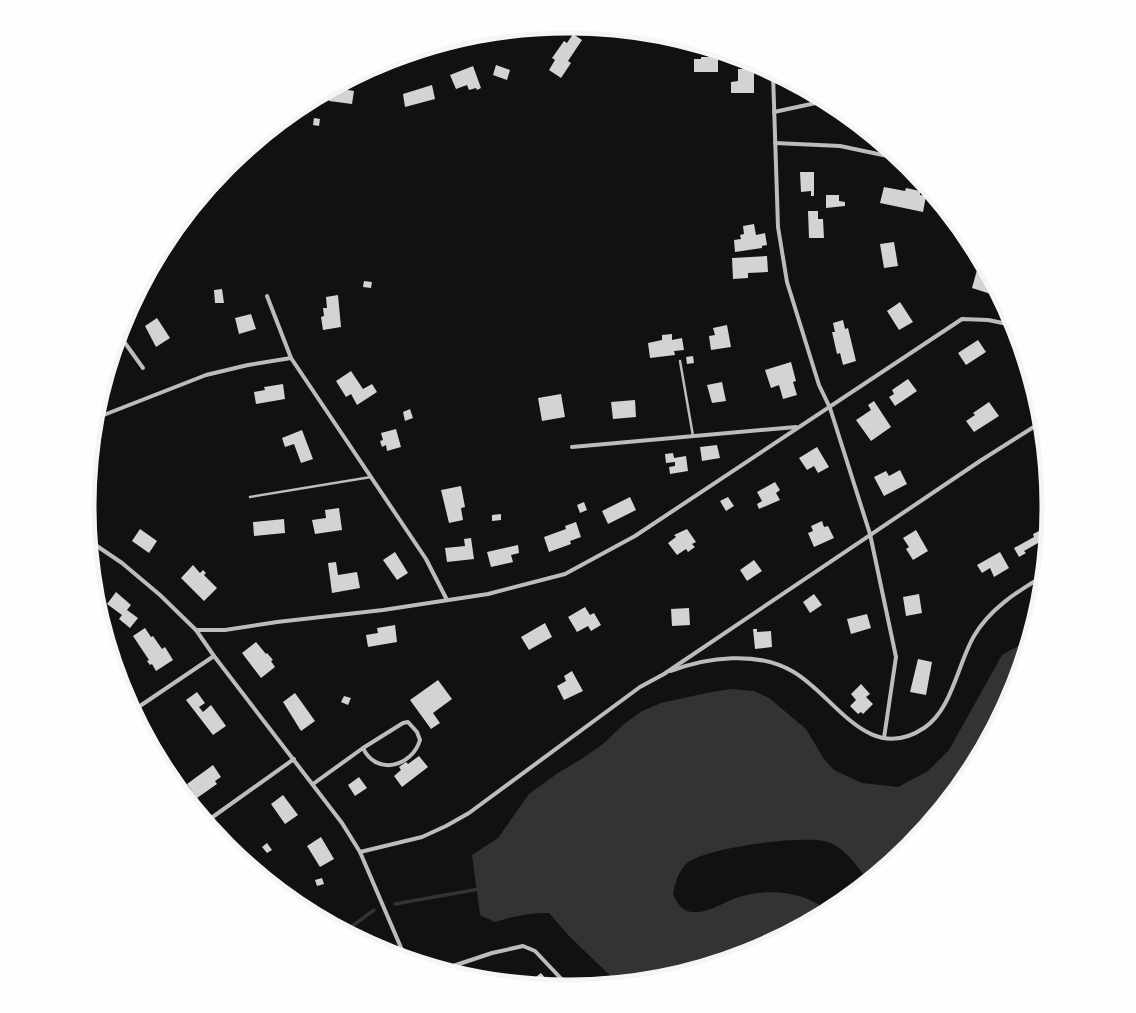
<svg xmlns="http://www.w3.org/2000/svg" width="1136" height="1013" viewBox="0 0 1136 1013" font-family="'Roboto Condensed',sans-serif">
<rect width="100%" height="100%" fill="#111"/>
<path fill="#333" d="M1027 641 1012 691 967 774 908 846 867 879C857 866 845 848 828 842 806 834 702 848 686 864 678 872 675 884 673 894 675 898 678 904 681 907 697 922 724 901 739 897 768 888 803 891 827 910L752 951 662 978 617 982 569 936 549 913C530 913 514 916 495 922L480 915 472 855 498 838 529 794 558 773 580 760 603 744 624 724 642 711 661 703 711 692 732 689 754 691 769 698 806 729 824 759 834 770 862 783 898 787 928 771 949 750 1002 655Z"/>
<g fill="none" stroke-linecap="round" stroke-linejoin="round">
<g stroke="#333" stroke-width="3.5">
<polyline points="395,904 479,889"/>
<polyline points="347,930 374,910"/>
</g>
</g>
<g fill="#d3d3d3">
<polygon points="573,34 582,40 568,61 571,63 561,78 549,70 555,60 552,58 564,41 567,43"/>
<polygon points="701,57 718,57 718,72 694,72 694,59 701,59"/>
<polygon points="496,65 510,70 507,80 493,75"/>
<polygon points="473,66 481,88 477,90 476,88 469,90 467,85 456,89 450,75"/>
<polygon points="738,69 754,69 754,93 731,93 731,82 738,81"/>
<polygon points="432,85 435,99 405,107 403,94"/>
<polygon points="336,88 354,91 352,104 329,101 330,92"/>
<polygon points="314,118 320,119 319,126 313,125"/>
<polygon points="800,172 814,172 814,196 811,196 811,191 801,192"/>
<polygon points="884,187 905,191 906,188 920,191 920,195 926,196 923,212 880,203"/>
<polygon points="826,195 839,195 839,201 845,202 845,206 826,208"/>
<polygon points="808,211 818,211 818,219 823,219 824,238 809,238"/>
<polygon points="754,224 756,235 765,233 767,245 762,246 762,248 735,252 734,240 741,239 740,235 744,234 743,226"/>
<polygon points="894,242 898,266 884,268 880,244"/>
<polygon points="767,256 768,272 748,273 748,278 733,279 732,258"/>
<polygon points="977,270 985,273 997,296 972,288"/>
<polygon points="364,281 372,282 371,288 363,287"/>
<polygon points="222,289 224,303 215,303 214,290"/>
<polygon points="338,295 341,327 323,330 321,317 324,316 323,308 327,308 326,297"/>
<polygon points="900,302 913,322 899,330 887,311"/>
<polygon points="251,314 256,329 239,334 235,318"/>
<polygon points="157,318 170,338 156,347 145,326"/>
<polygon points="843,320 845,329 848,328 856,361 843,365 840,353 837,354 832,332 835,332 833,323"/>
<polygon points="727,325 731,347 711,350 709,336 715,335 713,328"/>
<polygon points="672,334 672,340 682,338 684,350 674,351 675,355 650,358 648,343 662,340 662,335"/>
<polygon points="978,340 986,352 966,365 958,353"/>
<polygon points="693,356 694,363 687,364 686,357"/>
<polygon points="791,362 796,381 793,382 797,395 783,399 779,385 771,388 765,370"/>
<polygon points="351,371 363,389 372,384 377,392 357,405 351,394 346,397 336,381"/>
<polygon points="908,379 917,391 895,406 889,397 894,394 892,390"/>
<polygon points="722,382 726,401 712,403 707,385"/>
<polygon points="283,384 285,399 256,404 254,392 265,390 264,387"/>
<polygon points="561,394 565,417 542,421 538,398"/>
<polygon points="635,400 636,417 613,419 611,402"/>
<polygon points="874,401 891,427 871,441 856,420 871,410 868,405"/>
<polygon points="989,402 999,416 974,432 966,421 975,415 973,413"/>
<polygon points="410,409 413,418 405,421 403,412"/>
<polygon points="396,429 401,447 387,451 386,445 382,447 380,441 383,440 381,433"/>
<polygon points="302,430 313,459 301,463 294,444 285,447 282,438"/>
<polygon points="717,445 720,458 702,461 700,447"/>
<polygon points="817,447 829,467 818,473 814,466 807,470 799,458"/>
<polygon points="673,453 674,458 686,456 688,471 670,474 669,467 675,466 675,462 666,463 665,454"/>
<polygon points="900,470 907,484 884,496 874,477 886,471 889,476"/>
<polygon points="775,482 780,490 776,493 780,500 759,509 757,504 762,501 757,492"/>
<polygon points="461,486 465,507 461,508 463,520 449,523 441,490"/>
<polygon points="630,497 636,510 608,524 602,511"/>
<polygon points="728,497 734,506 726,511 720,501"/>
<polygon points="584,502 587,510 580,513 577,505"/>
<polygon points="339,508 342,530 315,534 312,520 326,518 325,510"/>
<polygon points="501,514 501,520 492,521 492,515"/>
<polygon points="284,519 285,533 254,536 253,522"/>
<polygon points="822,521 824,527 828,526 834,538 814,547 808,533 813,531 811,526"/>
<polygon points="576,522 581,537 570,541 571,544 549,552 544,537 566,529 565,526"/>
<polygon points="140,529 157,541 149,553 132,541"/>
<polygon points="687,529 696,542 692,544 695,547 688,552 686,549 677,555 668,543 676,537 674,535"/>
<polygon points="1043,529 1046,534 1045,546 1041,548 1038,543 1024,551 1026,553 1019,557 1014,548 1034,537 1033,534"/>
<polygon points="916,530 928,551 913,560 906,549 909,547 903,538"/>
<polygon points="471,538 474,559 447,562 445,548 465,546 464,539"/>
<polygon points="518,545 519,553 511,555 513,562 491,567 487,552"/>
<polygon points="395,552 408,573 397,580 383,560"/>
<polygon points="1000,552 1009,568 994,577 990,568 982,573 977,565"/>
<polygon points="754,560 762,571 747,581 740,570"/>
<polygon points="336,562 338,575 357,572 360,588 332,593 328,563"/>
<polygon points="193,565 200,573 203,570 206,573 204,575 217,588 204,601 181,578"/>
<polygon points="116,592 131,605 127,610 138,618 130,628 119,619 122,615 107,604"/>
<polygon points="814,594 822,605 810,613 803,602"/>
<polygon points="919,594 922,613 906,616 903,597"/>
<polygon points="585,607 590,615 594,613 601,625 591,631 588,626 577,632 568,617"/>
<polygon points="689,608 690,625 672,626 671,609"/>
<polygon points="867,614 871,628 851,634 847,619"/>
<polygon points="545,623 552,637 529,650 521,637"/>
<polygon points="395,625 397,642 368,647 366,635 378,633 377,628"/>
<polygon points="145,628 151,637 153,636 162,649 165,647 173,660 156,671 152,664 150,665 147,661 149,660 133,636"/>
<polygon points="753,629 757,629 757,632 771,631 772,647 755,649"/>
<polygon points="256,642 266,654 267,653 273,660 271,661 275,667 261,678 242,653"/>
<polygon points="918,659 932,662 926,695 910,692"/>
<polygon points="572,671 583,691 564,700 557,686 566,681 564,676"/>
<polygon points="438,680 452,699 433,713 440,723 431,729 410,700"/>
<polygon points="861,684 870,694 866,697 873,704 863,714 861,712 858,714 850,706 856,700 851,694"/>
<polygon points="197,692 205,703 199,707 203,712 211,705 226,726 213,735 186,700"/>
<polygon points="295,693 315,721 301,731 283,702"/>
<polygon points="344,696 351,698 348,705 341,702"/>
<polygon points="419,756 428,767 402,787 394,776 401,770 399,767 406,762 408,764"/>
<polygon points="213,765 221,777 215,781 217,784 197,798 187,784"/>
<polygon points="359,777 367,788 355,796 348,785"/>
<polygon points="283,795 298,815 285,824 271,804"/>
<polygon points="321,837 334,859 320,867 307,846"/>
<polygon points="230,839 239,852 237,853 225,842"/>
<polygon points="267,843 272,850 267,853 262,847"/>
<polygon points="322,878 324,884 317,886 315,880"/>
<polygon points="541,973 551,985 528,983"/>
</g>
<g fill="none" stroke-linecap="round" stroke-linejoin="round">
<g stroke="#bcbcbc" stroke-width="2.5">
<polyline points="680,361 693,436"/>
<polyline points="250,497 371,477"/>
</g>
<g stroke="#bcbcbc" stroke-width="4">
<polyline points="417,53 446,44"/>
<polyline points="773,74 778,227 787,282 819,385 830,408 870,534 896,657 884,738"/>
<polyline points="774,112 825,101"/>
<polyline points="775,143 840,146 897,158"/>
<polyline points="267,296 291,358 426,559 447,600"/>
<polyline points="120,336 143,368"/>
<polyline points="96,418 206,375 248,365 291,358"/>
<polyline points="572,447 796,427"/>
<polyline points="91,542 122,563 160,595 196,630 214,656 342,823 360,852 405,957"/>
<polyline points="196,630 225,630 277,622 383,610 488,594 565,574 635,536 962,319 988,320 1013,325"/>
<path d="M671 671C707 657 757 651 792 671 834 694 867 766 924 728 952 710 958 663 974 636 989 610 1016 592 1042 577"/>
<polyline points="134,710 214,656"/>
<path d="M313 784 363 748C376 776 412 767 420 740L417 732 408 722 403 723 363 748"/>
<polyline points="207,821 294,759"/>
<polyline points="360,852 422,837 446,826 469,813 640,687 664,674 980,461 1040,423"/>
<polyline points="444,969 492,953 523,946 535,951 569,987"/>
</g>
</g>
<path d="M0 0H1136V1013H0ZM567 33H569A473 473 0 0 1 1042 506V507A473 473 0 0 1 569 980H567A473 473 0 0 1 94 507V506A473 473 0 0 1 567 33Z" fill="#fefefe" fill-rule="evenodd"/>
<path fill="none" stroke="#f5f5f5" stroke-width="5" d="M567 33H569A473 473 0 0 1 1042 506V507A473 473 0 0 1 569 980H567A473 473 0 0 1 94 507V506A473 473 0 0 1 567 33Z"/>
</svg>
